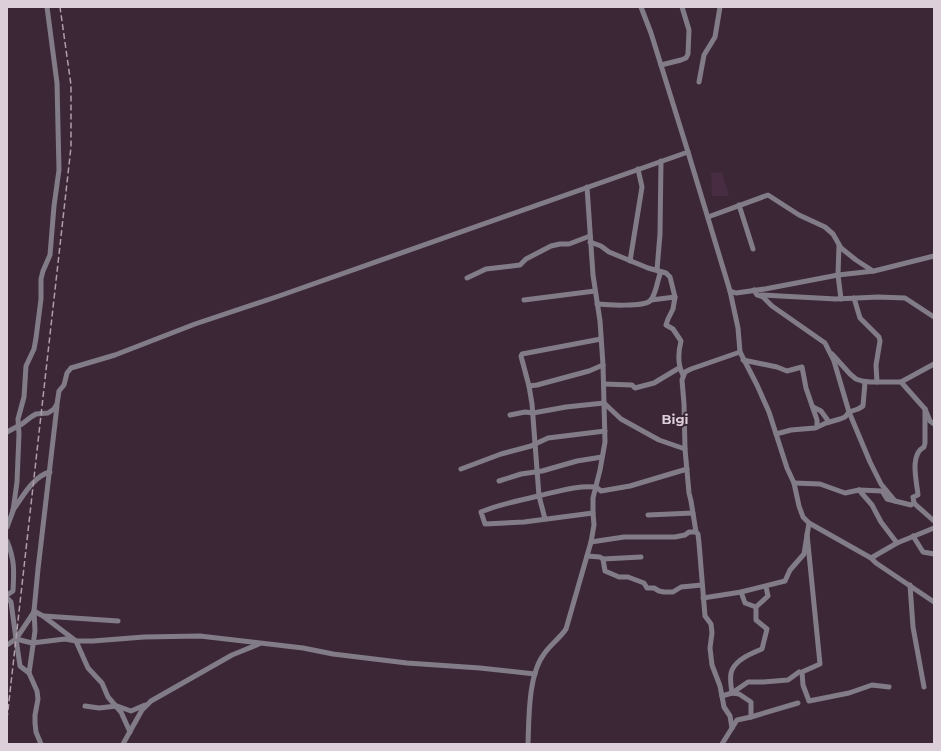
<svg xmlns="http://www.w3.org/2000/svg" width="941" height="751" viewBox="0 0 941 751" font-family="Montserrat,sans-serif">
<rect width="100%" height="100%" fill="#3c2737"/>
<polygon fill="#482d42" points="722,172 729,196 712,196 711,173"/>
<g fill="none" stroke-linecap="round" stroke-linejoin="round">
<g stroke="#827c88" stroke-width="5">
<polyline points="661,65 681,60 686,58 688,54 689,30 682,7"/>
<polyline points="699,82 704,55 715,37 720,7"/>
<polyline points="688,152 730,291 738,328 740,352 757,385 769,412 787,468 794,483 799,506 803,517 809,523 871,558 876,563 934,602"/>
<polyline points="739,205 753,249"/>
<polyline points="708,217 768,195 799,215 825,227 833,234 841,248 856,260 873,271"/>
<path d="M590 242 601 246 609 252 648 268 666 273 670 277 675 297 673 309 668 319 666 325 673 329 681 341C678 353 677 364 683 375"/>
<polyline points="839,245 838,275 841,299"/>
<polyline points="630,261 642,187 638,169"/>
<polyline points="657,270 660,234 661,161"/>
<polyline points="467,278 486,269 520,265 526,259 551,246 560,244 569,244 590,236"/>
<polyline points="754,290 757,295 763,297 772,306 825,343 834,361 849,412 870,462 881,484 895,501"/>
<polyline points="730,291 736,293 765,289 838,275 874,271 934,256"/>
<polyline points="761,295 836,299 878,297 905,298 934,317"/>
<polyline points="854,298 860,318 879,337 880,341 876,365 877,382"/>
<polyline points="524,300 595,291"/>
<polyline points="651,300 675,297"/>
<path d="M597 304C607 305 643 307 650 301 656 295 657 282 660 274L659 271"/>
<polyline points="601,339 522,354 521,356 529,386 537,385 589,371 603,365"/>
<polyline points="832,354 850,374 856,379 862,381 870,382 901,382 934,364"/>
<polyline points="743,360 777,367 787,371 802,367 806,388 817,420 817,427"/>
<polyline points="901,382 925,409 930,421 934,424"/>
<polyline points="604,384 632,385 635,388 654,383 679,368"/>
<polyline points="529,386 532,404 539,496 545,519"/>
<polyline points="813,407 821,411 829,422"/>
<path d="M925 409V443L924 447C909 455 917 482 918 495L913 497 914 503 916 505 934 521"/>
<polyline points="510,415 525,412 533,413 566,407 604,403 621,419 659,440 685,449"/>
<polyline points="7,432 22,424 31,417 36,414 48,413 54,409 57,404 59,391 64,385 67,373 71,368 115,355 195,324 279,296 688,152 651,33 641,7"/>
<polyline points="776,434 791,430 815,428 826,423 840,419 845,417 849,412 858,409 863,406 865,382"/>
<polyline points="461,469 501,454 531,446 548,438 605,431"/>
<polyline points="499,481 521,474 542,471 577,461 602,457"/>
<polyline points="794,483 820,484 845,493 859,490 882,491 887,499 911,505 914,503"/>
<polyline points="859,490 872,505 881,522 897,543"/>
<path d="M13 510C22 498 33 476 50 472"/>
<path d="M593 513 524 522 485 524 481 512C499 504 519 501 538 496 557 492 576 485 596 487L601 491 630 486 687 469"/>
<polyline points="648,515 693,513"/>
<polyline points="7,527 13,511 17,482 19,434 18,419 24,397 26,366 34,349 36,338 41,299 41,279 43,271 50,255 54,206 59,170 57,83 47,7"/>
<polyline points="807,534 820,664 802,672 803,685 809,701 849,693 872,685 889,687"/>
<polyline points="913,536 923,552 934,554"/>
<path d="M7 541C15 561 14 571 13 591L7 595"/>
<polyline points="591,542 624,537 675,537 685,535 689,532 696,532"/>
<polyline points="587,556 600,557 603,559 605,571 619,577 628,577 644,583 647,588 654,588 659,591 664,592 673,592 681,587 702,585"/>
<polyline points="871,558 897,543 934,528"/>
<polyline points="603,559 641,557"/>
<polyline points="910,585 913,627 924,687"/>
<polyline points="741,592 745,603 756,607"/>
<polyline points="7,598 11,602 16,639 34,612"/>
<polyline points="703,598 741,592 785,581 790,570 804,554 809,523"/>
<polyline points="34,611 43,616 76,641 88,668 102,683 108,697 121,712 130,732"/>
<polyline points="44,616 118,621"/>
<polyline points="16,639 32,643 65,639 76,641 93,641 144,637 200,636 303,648 333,654 407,663 480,668 535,674"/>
<polyline points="7,645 16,639 20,666 29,673 37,691 38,699 35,715 35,723 36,732 41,744"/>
<polyline points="29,673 35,631 34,611 38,569 57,406"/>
<polyline points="722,696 732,693 748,682 763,682 788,680 799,672"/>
<polyline points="85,706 99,708 117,706 131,711 145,705"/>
<polyline points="751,717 798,703"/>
<polyline points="732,728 730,716 724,707 720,686 712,665 710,648 712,633 711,624 705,616 699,543 698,534 696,532 691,501 689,493 685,449 684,404 682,380 685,372 691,369 740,352"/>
<polyline points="123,744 142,710 151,701 232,655 259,644"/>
<path d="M528 744C529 719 528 675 544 654 550 645 560 638 566 629L591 542 594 525 593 513V498L600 470 605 442 603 365 600 321 593 275 587 187"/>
<path d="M722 744 737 720 751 717V702L739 694 732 693C731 686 729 676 732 670 737 659 752 653 762 649L767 629 756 620V607L768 596 766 587"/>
</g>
<polyline stroke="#ae9eaa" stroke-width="1.5" stroke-dasharray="6 3" stroke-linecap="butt" points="7,719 71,147 71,85 60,7"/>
</g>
<g text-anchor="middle" stroke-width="4" stroke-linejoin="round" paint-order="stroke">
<g font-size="13" font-weight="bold" fill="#ddcfd9" stroke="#3c2737">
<text x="675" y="424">Bigi</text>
</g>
</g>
<rect width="941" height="751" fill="none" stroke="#ddcfd9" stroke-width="16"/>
</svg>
